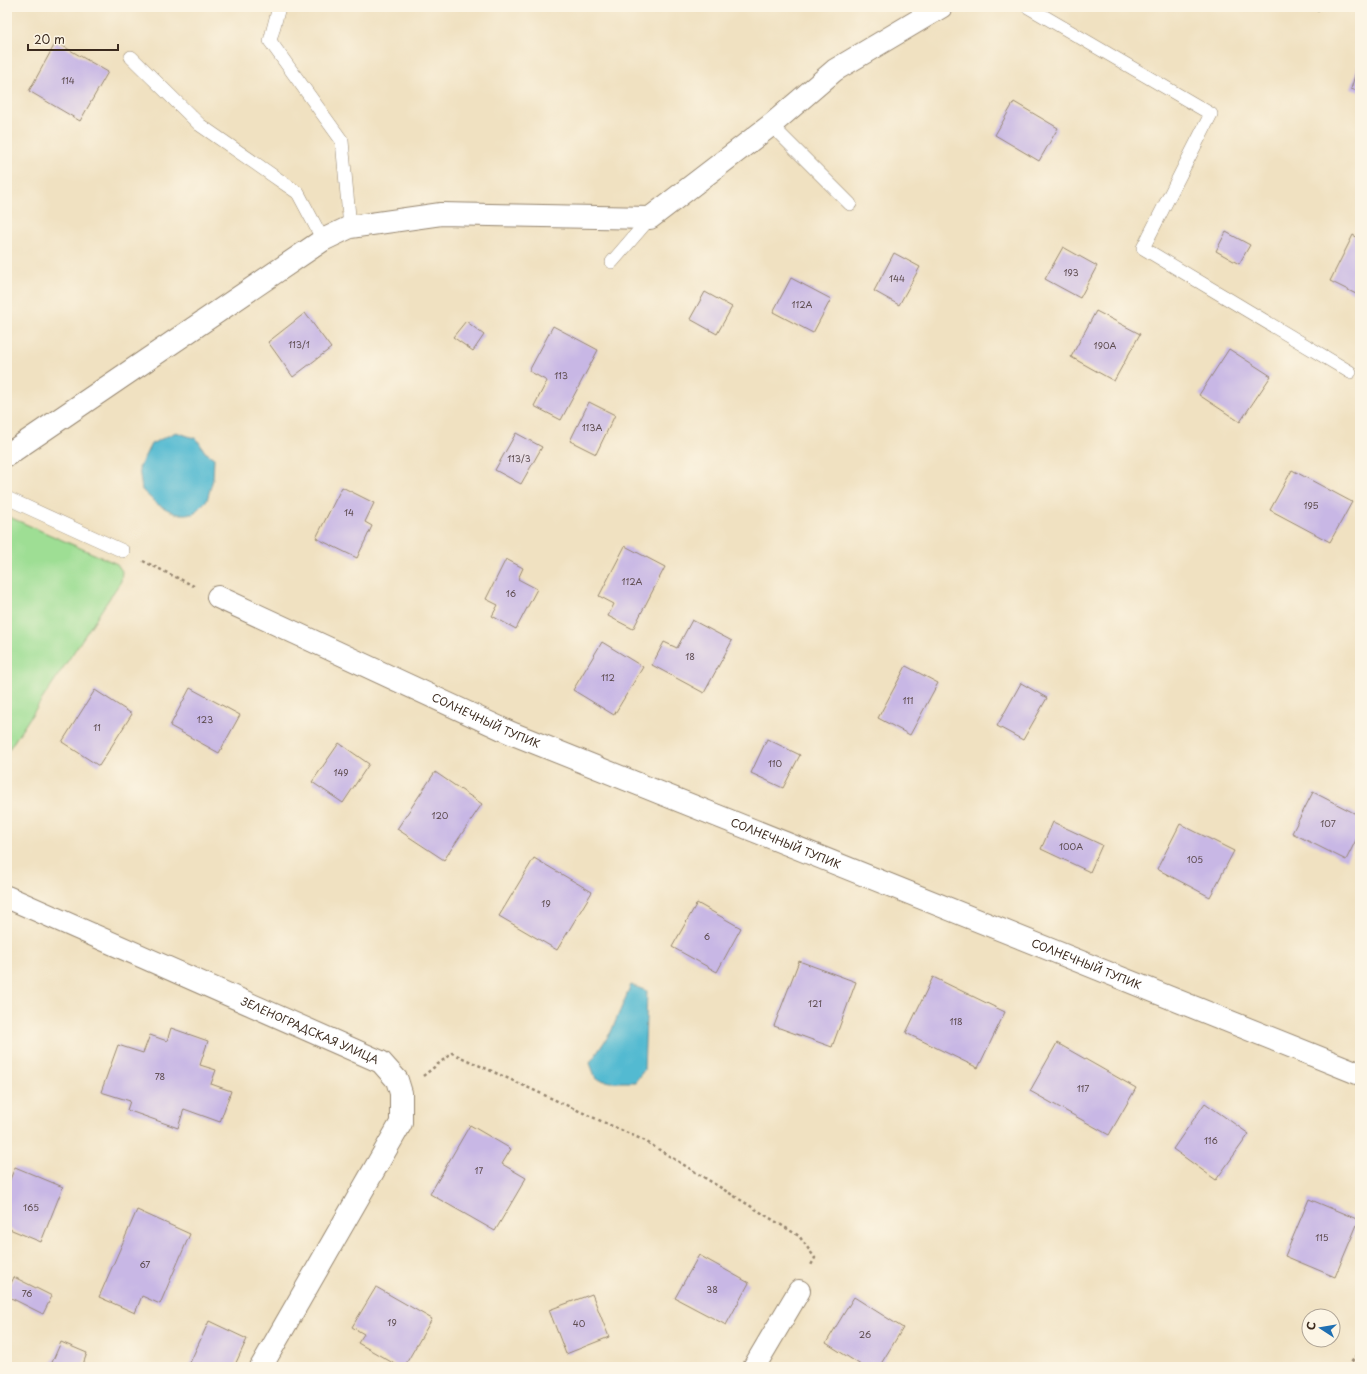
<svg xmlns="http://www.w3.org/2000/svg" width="1367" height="1374" viewBox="0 0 1367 1374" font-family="'Playpen Sans',sans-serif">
<rect width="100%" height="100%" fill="#fcf5e5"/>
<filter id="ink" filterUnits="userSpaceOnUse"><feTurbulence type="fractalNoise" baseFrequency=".025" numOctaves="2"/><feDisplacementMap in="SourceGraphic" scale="8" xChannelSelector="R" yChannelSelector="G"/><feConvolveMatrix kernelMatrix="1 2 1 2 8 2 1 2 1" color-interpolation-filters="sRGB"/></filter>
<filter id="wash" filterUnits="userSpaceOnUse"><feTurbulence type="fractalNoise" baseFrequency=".012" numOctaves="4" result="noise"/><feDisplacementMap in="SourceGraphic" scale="16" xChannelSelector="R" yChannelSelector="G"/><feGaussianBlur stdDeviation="0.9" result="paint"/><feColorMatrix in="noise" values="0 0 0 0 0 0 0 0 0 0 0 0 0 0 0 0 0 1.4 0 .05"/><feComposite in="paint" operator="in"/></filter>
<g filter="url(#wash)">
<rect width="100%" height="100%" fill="#f0e1c1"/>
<polygon fill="#9ede94" stroke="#6c8459" points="7,516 117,564 122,571 121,581 7,752"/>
<g fill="#53bad1" stroke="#477278">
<polygon points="176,432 197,439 205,452 214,458 213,479 207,500 193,514 176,514 157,504 142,490 139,468 151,444"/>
<polygon points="631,985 647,991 644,1070 635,1082 610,1082 596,1079 590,1063 611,1032"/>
</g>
<g id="blocks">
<g fill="#c8b7e5">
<polygon points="1309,7 1320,7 1318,11"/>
<polygon points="56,42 108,72 80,121 29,91"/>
<polygon points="1360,58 1360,92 1351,89"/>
<polygon points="1014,102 1058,128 1039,161 995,135"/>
<polygon points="1226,232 1250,245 1239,264 1216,251"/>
<polygon points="1353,235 1360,239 1360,296 1330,281"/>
<polygon points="1063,247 1097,266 1080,298 1045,279"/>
<polygon points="894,253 920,267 899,305 874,291"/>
<polygon points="791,278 831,299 813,333 773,312"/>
<polygon points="705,292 732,307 717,334 690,319"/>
<polygon points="1096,311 1140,334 1114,381 1071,357"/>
<polygon points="305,313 331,348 293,377 268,342"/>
<polygon points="466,321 484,335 473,351 453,337"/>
<polygon points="553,326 598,350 561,420 534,406 547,381 529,371"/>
<polygon points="1229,349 1271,376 1240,422 1199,395"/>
<polygon points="589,402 615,415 596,454 570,441"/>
<polygon points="516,433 542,447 521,484 495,470"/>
<polygon points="1292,470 1352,502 1330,542 1270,510"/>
<polygon points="342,487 374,503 365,522 372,526 357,558 316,538"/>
<polygon points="625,546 665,567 633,629 608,616 614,604 599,596"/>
<polygon points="506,559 523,568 518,579 537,589 516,629 492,616 498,605 486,599"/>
<polygon points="692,620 732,641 704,693 652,665 664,642 677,648"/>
<polygon points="602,642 643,667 614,715 573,690"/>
<polygon points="906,666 938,683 910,735 878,718"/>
<polygon points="1021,683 1047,698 1023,740 997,726"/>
<polygon points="190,688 240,715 219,753 170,726"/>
<polygon points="95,690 132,714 99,766 62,742"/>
<polygon points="767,739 800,755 783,788 751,773"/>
<polygon points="339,743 369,764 343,803 312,782"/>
<polygon points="435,772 482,804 444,860 397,829"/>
<polygon points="1313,792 1360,816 1360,832 1346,860 1292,833"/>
<polygon points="1053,822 1102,845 1090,872 1041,849"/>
<polygon points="1180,824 1234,851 1210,897 1157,869"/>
<polygon points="534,858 592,892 557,950 499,916"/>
<polygon points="697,903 741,928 717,972 672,947"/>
<polygon points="799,961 856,982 832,1047 774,1026"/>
<polygon points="933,977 1005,1012 978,1068 906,1033"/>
<polygon points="171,1028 208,1041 200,1065 216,1070 211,1084 231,1091 220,1122 184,1109 178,1128 127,1110 130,1101 101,1092 118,1045 143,1053 150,1035 167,1041"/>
<polygon points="1057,1043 1136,1088 1109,1135 1030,1091"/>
<polygon points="1205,1103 1249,1134 1216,1180 1173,1149"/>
<polygon points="470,1125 511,1149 502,1164 526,1178 495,1231 430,1194"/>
<polygon points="15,1167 63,1187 41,1242 7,1228 7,1187"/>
<polygon points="1309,1199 1359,1220 1335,1277 1285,1256"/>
<polygon points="137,1210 190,1234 160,1304 142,1296 135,1313 99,1297"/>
<polygon points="699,1255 749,1283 726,1325 675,1298"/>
<polygon points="14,1277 52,1296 43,1314 7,1296 7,1292"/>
<polygon points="376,1287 432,1319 404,1367 400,1367 358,1343 364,1334 352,1327"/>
<polygon points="592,1294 609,1337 566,1354 549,1310"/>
<polygon points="854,1297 903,1328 879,1367 864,1367 826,1343"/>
<polygon points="209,1321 247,1339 234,1367 188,1367"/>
<polygon points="61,1342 87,1353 82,1367 50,1367"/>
</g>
</g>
</g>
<g filter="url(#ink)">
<use href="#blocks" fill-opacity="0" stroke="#968670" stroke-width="1"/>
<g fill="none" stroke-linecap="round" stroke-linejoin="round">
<g stroke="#968670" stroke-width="14">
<g id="lane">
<polyline points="279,7 270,41 342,141 350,227"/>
<polyline points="1028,7 1211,114 1143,248 1350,372"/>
<polyline points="131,57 200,125 298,193 323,240"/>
<polyline points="771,125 850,204"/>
<polyline points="612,262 650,218"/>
<polyline points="7,498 123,551"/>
</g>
</g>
<g stroke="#968670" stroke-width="24">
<g id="street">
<polyline points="7,455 323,240 350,227 441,214 650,218 771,125 835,70 941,7"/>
<path id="s1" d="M218 597 511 733 1360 1074"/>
<path id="s2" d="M7 897 381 1062 397 1080 401 1093V1123L261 1367"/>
<polyline points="754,1367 799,1291"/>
</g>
</g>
<g stroke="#968670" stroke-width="2.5" stroke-dasharray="3 3" stroke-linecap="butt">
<polyline points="143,561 194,586"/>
<polyline points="423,1076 452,1053 645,1141 799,1236 815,1258 810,1267"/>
<polyline points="1348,1367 1360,1350"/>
</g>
<use href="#lane" stroke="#fff" stroke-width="13"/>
<use href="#street" stroke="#fff" stroke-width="22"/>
</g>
</g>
<g text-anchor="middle" stroke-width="3" stroke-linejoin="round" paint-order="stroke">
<g font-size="9" fill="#5e4d50">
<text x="68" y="84">114</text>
<text x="1071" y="276">193</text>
<text x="897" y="282">144</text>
<text x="802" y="308">112А</text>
<text x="299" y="348">113/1</text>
<text x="1105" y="349">190А</text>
<text x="561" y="379">113</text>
<text x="592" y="431">113А</text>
<text x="519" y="462">113/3</text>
<text x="1311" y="509">195</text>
<text x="349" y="516">14</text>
<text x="632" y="585">112А</text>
<text x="511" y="597">16</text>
<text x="690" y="660">18</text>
<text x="608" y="681">112</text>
<text x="908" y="704">111</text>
<text x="205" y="723">123</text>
<text x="97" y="731">11</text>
<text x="775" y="767">110</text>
<text x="341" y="776">149</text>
<text x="440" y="819">120</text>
<text x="1328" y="827">107</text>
<text x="1071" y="850">100А</text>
<text x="1195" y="863">105</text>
<text x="546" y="907">19</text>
<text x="707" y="940">6</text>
<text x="815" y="1007">121</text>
<text x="956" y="1025">118</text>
<text x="160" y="1080">78</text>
<text x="1083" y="1092">117</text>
<text x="1211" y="1144">116</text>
<text x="479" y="1174">17</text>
<text x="31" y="1211">165</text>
<text x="1322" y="1241">115</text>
<text x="145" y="1268">67</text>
<text x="712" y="1293">38</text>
<text x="27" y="1297">76</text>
<text x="392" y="1326">19</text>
<text x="579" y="1327">40</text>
<text x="865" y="1338">26</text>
</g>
<g font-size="11" fill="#3b2a1e" stroke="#fcf5e5">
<text dy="4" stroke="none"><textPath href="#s1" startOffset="295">СОЛНЕЧНЫЙ ТУПИК</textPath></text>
<text dy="4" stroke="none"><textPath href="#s1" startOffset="619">СОЛНЕЧНЫЙ ТУПИК</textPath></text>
<text dy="4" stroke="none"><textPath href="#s1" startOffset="943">СОЛНЕЧНЫЙ ТУПИК</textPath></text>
<text dy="4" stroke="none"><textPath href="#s2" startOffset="331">ЗЕЛЕНОГРАДСКАЯ УЛИЦА</textPath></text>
</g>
</g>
<rect width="1367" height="1374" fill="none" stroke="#fcf5e5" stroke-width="24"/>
<g transform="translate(1321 1328) rotate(282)"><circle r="19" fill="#fcf5e5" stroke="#afa495"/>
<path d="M0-3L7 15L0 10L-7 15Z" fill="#1f6fb2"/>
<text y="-6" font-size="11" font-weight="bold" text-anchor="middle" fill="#3b2a1e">С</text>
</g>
<path d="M28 44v6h90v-6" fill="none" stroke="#3b2a1e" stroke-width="2"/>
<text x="34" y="44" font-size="12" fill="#3b2a1e" stroke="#fcf5e5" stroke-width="3" paint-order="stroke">20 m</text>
</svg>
